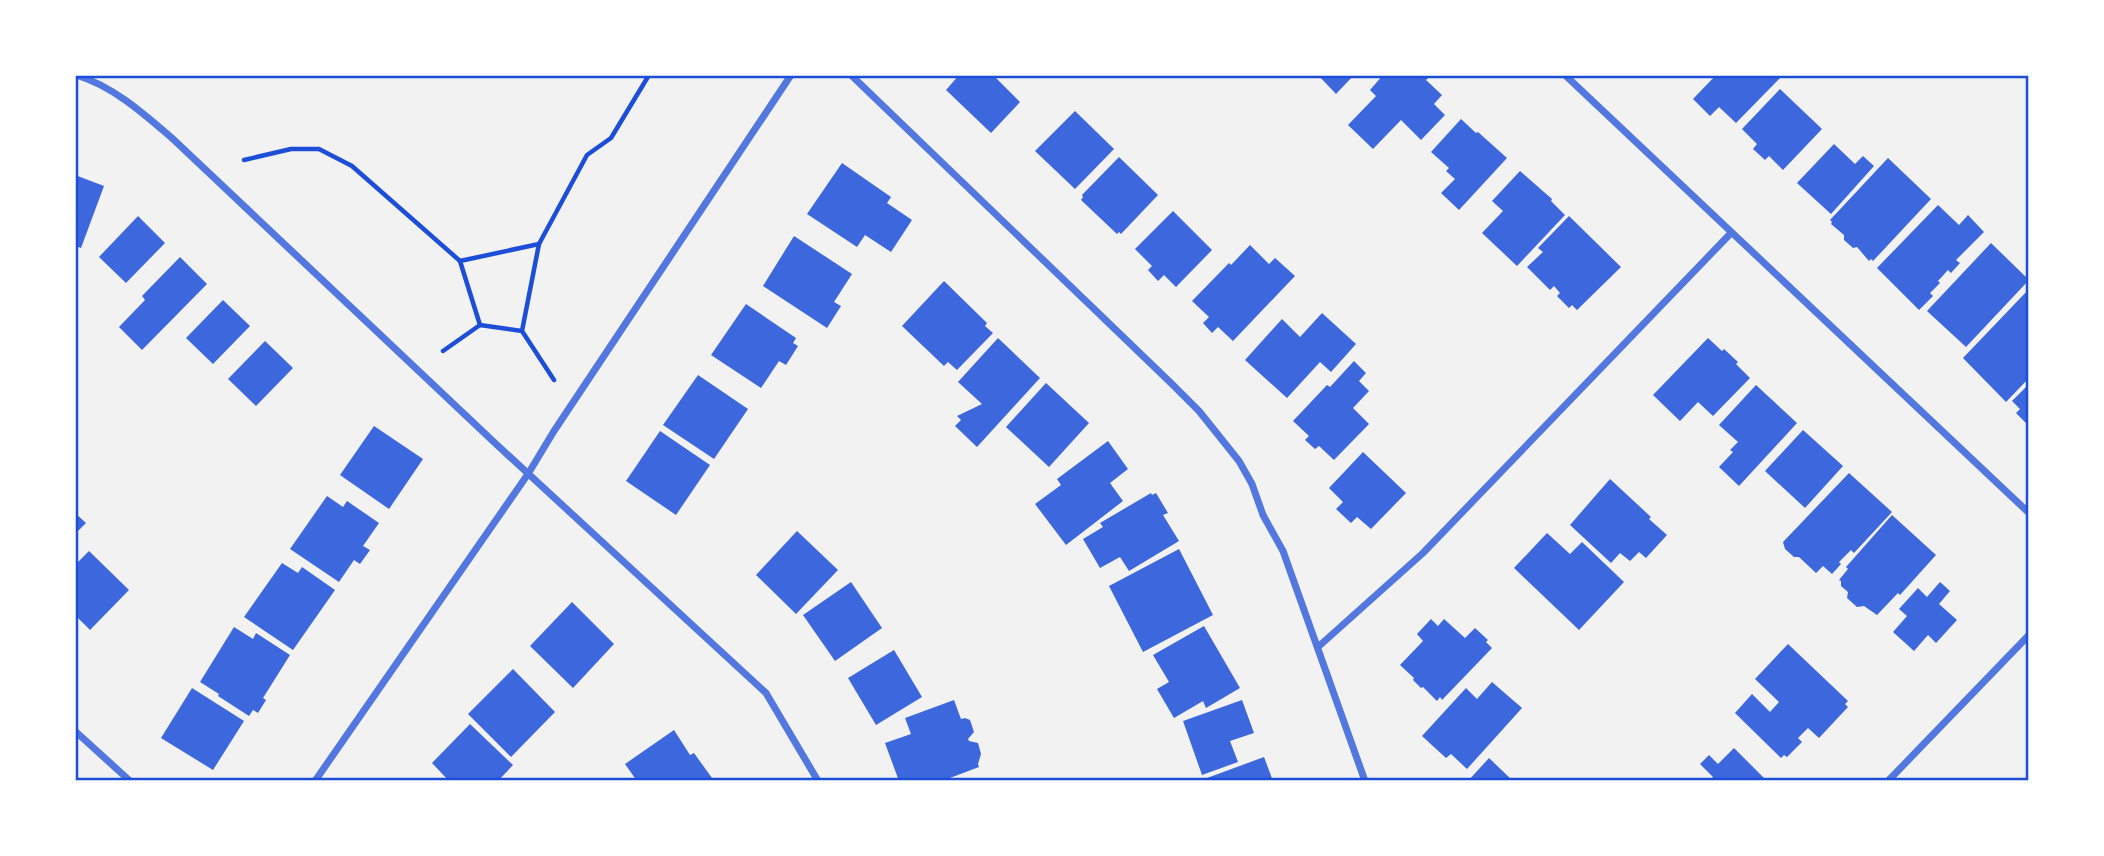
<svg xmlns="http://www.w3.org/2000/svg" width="2104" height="856" viewBox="0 0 2104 856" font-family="'Public Sans',sans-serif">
<rect width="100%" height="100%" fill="#f2f2f2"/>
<g fill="#3d67dc">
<polygon points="959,75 993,75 1020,102 991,133 946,90"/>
<polygon points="1318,75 1354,75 1336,94"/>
<polygon points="1383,75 1431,75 1426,80 1442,95 1434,104 1445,115 1421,140 1401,120 1373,149 1348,125 1376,96 1370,90"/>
<polygon points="1716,75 1783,75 1736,123 1719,107 1710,116 1693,99"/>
<polygon points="1780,89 1822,129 1783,170 1769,156 1765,160 1753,149 1757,144 1742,129"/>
<polygon points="1075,111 1114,149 1075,189 1035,151"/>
<polygon points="1461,119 1476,133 1478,132 1507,158 1459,210 1441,193 1455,179 1446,171 1449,168 1431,152"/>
<polygon points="1834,144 1855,164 1863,156 1874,166 1831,214 1797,183"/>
<polygon points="1119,157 1158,195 1121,234 1119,232 1117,234 1081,200 1083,197 1082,195"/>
<polygon points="1888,158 1931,199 1873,261 1871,259 1869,261 1857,247 1853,248 1844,240 1844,235 1831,224 1832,222 1830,220"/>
<polygon points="842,163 891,197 887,203 912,220 891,252 865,235 857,247 807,214"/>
<polygon points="1520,171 1552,199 1551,201 1565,215 1517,266 1482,233 1503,211 1492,201"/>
<polygon points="75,175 104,186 81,248 75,246"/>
<polygon points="1938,205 1959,225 1968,215 1984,232 1956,260 1960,263 1951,273 1948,270 1938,281 1940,283 1930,293 1933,296 1919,310 1877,268"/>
<polygon points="1173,211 1212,250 1176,287 1164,275 1158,281 1148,270 1152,266 1135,249"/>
<polygon points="138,216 165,243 126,283 99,257"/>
<polygon points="1569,216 1621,267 1577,310 1572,305 1569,308 1557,296 1560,293 1554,286 1550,290 1527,267 1543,252 1538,248"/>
<polygon points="794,236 852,274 834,302 841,306 827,328 763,286"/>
<polygon points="1991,243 2029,280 1966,347 1927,311"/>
<polygon points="1250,245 1269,264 1275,258 1295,276 1233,341 1218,327 1212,333 1203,323 1209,317 1192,301 1229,263 1231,265"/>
<polygon points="180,257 207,284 142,350 119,327 145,300 142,296"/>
<polygon points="944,281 987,323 985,326 993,333 957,370 948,362 944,366 902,326"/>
<polygon points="2029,289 2029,354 2026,357 2029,360 2029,378 2006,402 1963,358"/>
<polygon points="223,300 250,326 213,364 186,338"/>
<polygon points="746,304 796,338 793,343 798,346 786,365 779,361 761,388 711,355"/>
<polygon points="1322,313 1356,344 1331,372 1320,362 1287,398 1245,360 1282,319 1300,337"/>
<polygon points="998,338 1040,378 977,447 955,426 961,420 957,416 982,404 958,382"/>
<polygon points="1708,338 1722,351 1724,349 1738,362 1736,364 1750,378 1713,416 1698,402 1680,421 1653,395"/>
<polygon points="265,341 293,368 256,406 228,379"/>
<polygon points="1354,361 1366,373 1359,381 1369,391 1353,408 1369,424 1334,460 1319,446 1315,449 1305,440 1309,436 1293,421 1327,385 1330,387"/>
<polygon points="698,375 748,409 714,459 663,425"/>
<polygon points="1046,383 1089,423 1049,467 1006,427"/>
<polygon points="2029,384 2029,426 2016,413 2020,409 2012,401"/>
<polygon points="1756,385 1797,423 1739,486 1719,467 1733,452 1730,450 1738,442 1719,425"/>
<polygon points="374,426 423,459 389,509 340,475"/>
<polygon points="1803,430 1843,466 1805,508 1765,471"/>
<polygon points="660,431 710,465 676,515 626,481"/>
<polygon points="1108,441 1128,469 1110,483 1123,501 1066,545 1035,504 1061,485 1057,479"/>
<polygon points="1363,452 1406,493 1371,529 1357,517 1351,523 1336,509 1343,502 1329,488"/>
<polygon points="1849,473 1892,512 1854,553 1851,550 1839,562 1841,564 1832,574 1823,566 1816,573 1799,557 1794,557 1785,549 1783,542"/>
<polygon points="1610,479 1651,517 1649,519 1667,535 1646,558 1639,552 1630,561 1620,553 1611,563 1570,525"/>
<polygon points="1151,493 1152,495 1156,493 1168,513 1163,515 1179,541 1129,571 1120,557 1100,568 1083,539 1103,527 1100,523"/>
<polygon points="327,496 343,507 347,501 379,523 363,546 370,550 360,564 354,560 339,582 290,549"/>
<polygon points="75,513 86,523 75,534"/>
<polygon points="1892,515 1936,555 1900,595 1898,593 1877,615 1864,606 1857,607 1847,598 1848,592 1841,586 1841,581 1839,580 1848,569 1846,567"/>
<polygon points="797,531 838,570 796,614 756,575"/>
<polygon points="1547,533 1570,554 1582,542 1624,582 1579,630 1514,568"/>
<polygon points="1179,549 1213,615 1143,652 1109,586"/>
<polygon points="89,551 129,590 90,630 75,615 75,565"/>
<polygon points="282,563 298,573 302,567 335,590 293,650 244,617"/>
<polygon points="851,582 882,628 835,661 803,615"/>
<polygon points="1940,582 1950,591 1939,604 1957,620 1936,643 1928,635 1914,651 1893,632 1907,616 1899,609 1918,588 1927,597"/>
<polygon points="572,602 614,644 573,688 530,646"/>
<polygon points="1431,619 1438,626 1444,619 1465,638 1475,628 1488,640 1486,642 1492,648 1442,700 1440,697 1437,701 1423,687 1421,688 1413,680 1414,678 1400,665 1423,641 1417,634"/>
<polygon points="1204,626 1240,688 1206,708 1203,701 1174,718 1157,689 1169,682 1153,655"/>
<polygon points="234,627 253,639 256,633 290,655 263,698 266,700 258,713 253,710 249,716 218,696 219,694 200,682"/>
<polygon points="1788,644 1848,701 1845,704 1848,707 1819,738 1808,728 1798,738 1802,742 1787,757 1784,755 1781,758 1735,713 1752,694 1770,712 1779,702 1755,679"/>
<polygon points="894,650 922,697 876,725 848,678"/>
<polygon points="513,669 555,712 511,757 468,714"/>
<polygon points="1492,682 1522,708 1467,769 1451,754 1446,758 1422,736 1466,688 1477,699"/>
<polygon points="192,688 244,721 213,770 161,738"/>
<polygon points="954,700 961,719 965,718 970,720 974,732 968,739 969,741 978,743 981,754 978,764 979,767 942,781 899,781 885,743 911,734 905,718"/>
<polygon points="1242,700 1254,733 1230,741 1238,762 1202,775 1183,721"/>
<polygon points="470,724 513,765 498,781 449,781 432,763"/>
<polygon points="674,730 690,755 694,753 712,778 708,781 637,781 625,764"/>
<polygon points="1734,748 1767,781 1709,781 1713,777 1700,764 1709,755 1718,764"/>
<polygon points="1264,757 1273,781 1208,781 1207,778"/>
<polygon points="1489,758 1513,781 1468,781"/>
</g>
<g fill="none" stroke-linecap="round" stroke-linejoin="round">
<g stroke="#1d4ed8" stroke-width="4.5">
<polyline points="244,160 291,149 319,149 352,166 460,261 539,244"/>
<polyline points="460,261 480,325"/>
<polyline points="443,351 480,325 522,331"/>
<polyline points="554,380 522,331 539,244 587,155 611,138 649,75"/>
</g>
<g stroke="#5277de" stroke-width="7">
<path d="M76 75C113 86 144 114 173 139L496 444 766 693 818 781"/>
<polyline points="851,75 1172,384 1199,411 1239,461 1252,484 1263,515 1283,551 1365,781"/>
<polyline points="1565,75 2029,513"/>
<polyline points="1318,647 1423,553 1731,233"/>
<polyline points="75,731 130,781"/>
<polyline points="315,781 528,474 554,431 791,75"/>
<polyline points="1888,781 2029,635"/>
</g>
</g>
<rect width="2104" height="856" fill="none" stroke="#ffffff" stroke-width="154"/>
<rect x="77" y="77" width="1950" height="702" fill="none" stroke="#1d4ed8" stroke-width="2.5"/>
</svg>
